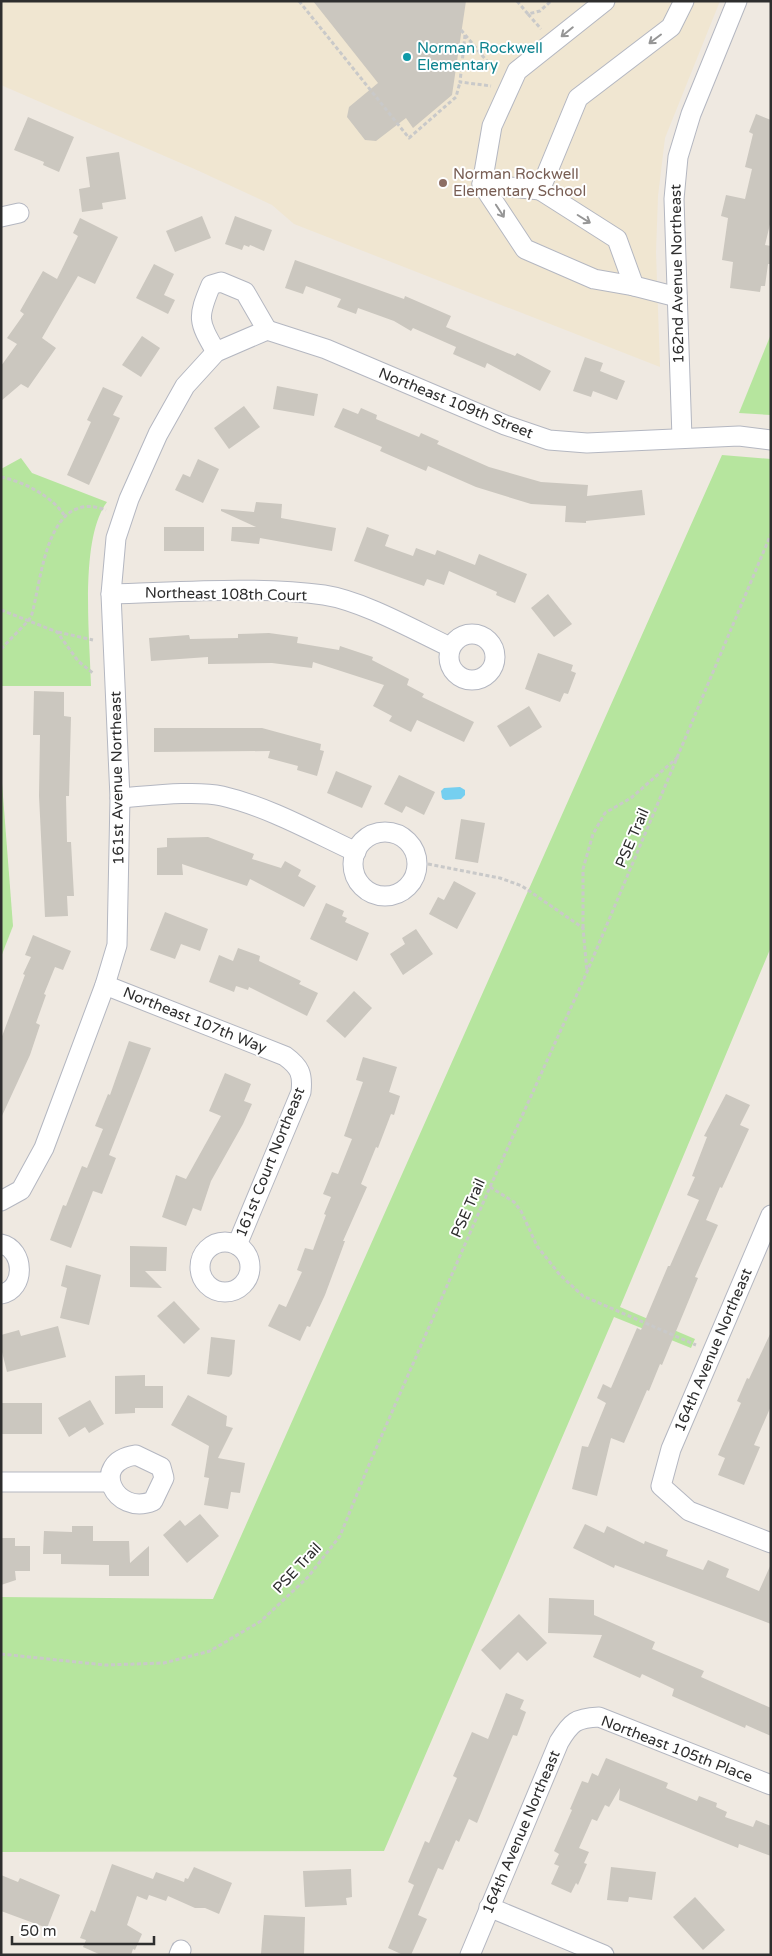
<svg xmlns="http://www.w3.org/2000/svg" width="772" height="1956" viewBox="0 0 772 1956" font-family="'Varela Round',sans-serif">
<rect width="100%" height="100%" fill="#efe9e1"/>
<polygon fill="#f0e6d1" points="1,1 720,1 665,138 658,196 656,252 660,367 294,224 272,205 199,171 1,85"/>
<g fill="#b6e59e">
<polygon points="771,334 771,415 739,413"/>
<polygon points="722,455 771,459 771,947 620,1307 695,1339 691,1348 614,1317 384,1851 1,1852 1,1597 213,1599"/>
<path d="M21 458 32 473 107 502C79 539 90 639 91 686H1V469Z"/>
<polygon points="1,770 13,926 1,957"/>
</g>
<polygon fill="#75cff0" points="460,787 465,790 465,795 461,799 445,800 442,798 441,791 444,788"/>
<g fill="#cbc7bf">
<polygon points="313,1 466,1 452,95 413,128 406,118 376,141 365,140 347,117 349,107 378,83"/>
<polygon points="756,114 771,120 771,220 765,245 771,246 771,264 768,264 765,286 761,286 760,292 730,288 733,262 722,260 728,218 721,216 726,195 745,199 752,169 745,167 753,134 749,132"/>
<polygon points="28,117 74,137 59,172 43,165 44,162 14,150"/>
<polygon points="119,152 126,199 102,203 103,209 82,212 79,189 90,187 86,157"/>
<polygon points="202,216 211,238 175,252 166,231"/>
<polygon points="235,216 272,230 264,251 250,245 249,247 244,245 242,250 225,244"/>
<polygon points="80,218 118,237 95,284 78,276 42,338 56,348 28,388 21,384 1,401 1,366 17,344 7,338 24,314 20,311 43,271 57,279 78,236 73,233"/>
<polygon points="295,260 404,299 405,296 451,316 446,327 515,356 517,353 551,371 540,391 487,363 485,368 453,354 456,347 413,328 411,331 394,321 358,308 356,314 337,307 341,299 306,286 303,294 285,288"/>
<polygon points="154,264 174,274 164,295 175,300 168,314 136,298"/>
<polygon points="142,336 160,348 141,377 122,365"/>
<polygon points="585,357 603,363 600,371 625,381 617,400 593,391 591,397 573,391"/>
<polygon points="277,386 318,394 314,416 273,409"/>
<polygon points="103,387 123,396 113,415 120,418 89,485 67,475 91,422 87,420"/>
<polygon points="244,406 260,427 229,449 214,428"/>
<polygon points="343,408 358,414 361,408 377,415 376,419 419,437 421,433 439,441 437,444 489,467 541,482 588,485 587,496 642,490 645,515 586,521 586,523 565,522 566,506 531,504 476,487 428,466 426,471 380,451 382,447 334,427"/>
<polygon points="198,459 219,469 203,503 175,490 183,474 190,477"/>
<polygon points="256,502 282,504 281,518 336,528 332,551 260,538 259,544 231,541 232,527 256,527 221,511 221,509 254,512"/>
<rect x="164" y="527" width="40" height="24"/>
<polygon points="367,527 389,535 385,546 413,556 416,548 435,555 437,550 475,565 479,554 527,574 515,603 496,595 497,592 449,571 444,585 427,579 424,586 354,561"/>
<polygon points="548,594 572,624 554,637 531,608"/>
<polygon points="269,633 298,637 297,643 339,650 340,646 373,657 372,660 409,679 407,685 424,694 422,697 474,722 464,742 417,720 411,732 389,721 392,716 373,706 384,685 313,662 312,668 272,663 208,664 208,657 151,661 149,638 189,635 190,639 238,638 238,634"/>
<polygon points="538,653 573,665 571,671 576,673 568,694 564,693 560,702 525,689"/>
<polygon points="34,691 64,692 64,716 71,717 69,796 66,796 67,842 71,842 74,896 67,896 68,916 45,917 39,796 40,735 33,735"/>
<polygon points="529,706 542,727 510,747 497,726"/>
<polygon points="154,728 262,728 321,744 320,750 324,751 317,776 297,770 298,766 268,758 270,751 154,752"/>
<polygon points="336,771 372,786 362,808 327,793"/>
<polygon points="399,775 435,792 424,815 406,806 402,813 384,804"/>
<polygon points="461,819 485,823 478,863 455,859"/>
<polygon points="208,837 254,854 252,859 281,868 285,861 301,870 298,876 316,886 304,907 250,879 247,886 182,864 183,875 157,875 157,848 167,847 167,838"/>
<polygon points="454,881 476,893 457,929 429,914 438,897 444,900"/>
<polygon points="326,903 344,911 342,916 347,918 345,922 369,933 357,961 310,939"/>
<polygon points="165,912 208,929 200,951 181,944 175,959 150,950"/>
<polygon points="416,929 433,954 403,975 390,954 405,944 402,938"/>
<polygon points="33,935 71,951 63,970 55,967 44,994 46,995 36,1023 40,1025 30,1055 1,1118 1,1039 25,975 23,974 31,957 25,955"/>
<polygon points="238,948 260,956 259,961 301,981 299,984 318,993 307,1016 249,987 248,990 236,986 234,992 209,982 219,955 233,961"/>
<polygon points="354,991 372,1008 345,1038 326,1021"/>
<polygon points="129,1041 151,1048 109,1155 116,1158 102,1194 93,1191 71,1248 50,1240 63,1205 66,1206 82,1166 87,1168 103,1129 95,1126 108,1094 110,1095"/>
<polygon points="363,1057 397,1067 389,1092 400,1096 394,1115 391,1114 378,1148 376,1147 361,1184 367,1187 343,1241 345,1241 325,1295 310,1327 307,1326 300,1341 268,1326 279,1304 286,1307 302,1272 297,1270 305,1248 313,1250 326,1215 324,1214 331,1197 323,1194 332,1172 338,1174 352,1139 344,1136 363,1082 356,1080"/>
<polygon points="225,1073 251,1084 244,1101 252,1104 243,1124 211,1181 201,1211 193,1208 186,1226 162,1217 176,1175 186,1179 221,1116 209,1111"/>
<polygon points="726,1094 750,1105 740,1125 749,1129 722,1188 720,1187 706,1220 718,1225 695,1277 698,1278 662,1365 660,1364 649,1391 647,1390 624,1443 611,1438 597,1496 572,1489 582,1446 588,1447 606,1403 597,1398 603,1384 611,1388 637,1328 641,1330 668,1266 670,1266 699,1200 687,1195 695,1177 692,1176 707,1137 704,1136"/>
<polygon points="130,1246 167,1247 166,1271 145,1271 162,1288 130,1287"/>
<polygon points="66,1265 101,1275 89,1325 60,1318 67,1288 61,1286"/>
<polygon points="174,1301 200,1329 184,1344 157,1316"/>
<polygon points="58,1326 66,1357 7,1372 1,1348 1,1335 19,1330 21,1336"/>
<polygon points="771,1332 771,1406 754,1445 760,1447 744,1485 718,1475 725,1458 718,1455 741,1403 737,1401 747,1378 749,1379"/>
<polygon points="211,1337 235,1340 232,1374 229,1377 207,1374"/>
<polygon points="145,1375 145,1386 163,1386 163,1408 135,1408 135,1413 115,1414 115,1376"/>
<polygon points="188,1395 227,1416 226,1426 233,1428 218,1458 245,1463 240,1493 231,1492 228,1509 204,1505 209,1478 204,1477 209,1446 171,1425"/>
<polygon points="90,1400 104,1424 89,1433 85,1427 69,1437 58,1418"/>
<rect x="1" y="1403" width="41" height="31"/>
<polygon points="200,1514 219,1536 187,1563 163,1535 180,1520 185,1526"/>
<polygon points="585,1524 604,1533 607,1526 644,1544 645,1541 668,1550 666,1556 703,1570 708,1560 729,1569 726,1577 759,1591 771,1564 771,1624 615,1565 614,1568 573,1548"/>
<polygon points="72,1526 93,1526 93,1541 129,1541 130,1563 149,1546 149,1576 109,1576 109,1565 61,1564 61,1554 43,1554 44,1531 72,1532"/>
<polygon points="1,1538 15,1538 15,1546 30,1546 30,1571 15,1571 16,1580 1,1585"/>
<polygon points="549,1598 594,1600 594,1615 655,1642 652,1649 704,1671 701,1677 771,1708 771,1736 746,1725 745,1728 672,1696 674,1689 642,1674 640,1678 593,1657 602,1635 548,1633"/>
<polygon points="519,1614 547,1643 527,1661 518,1652 500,1670 481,1650"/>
<polygon points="506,1693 524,1700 520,1709 526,1712 517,1736 513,1735 477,1823 469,1819 459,1842 456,1840 443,1870 438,1868 418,1915 427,1919 411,1955 403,1955 388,1948 414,1885 408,1882 425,1841 429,1843 457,1778 453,1776 472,1732 488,1739"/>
<polygon points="606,1758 668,1783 666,1788 697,1801 699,1796 717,1803 716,1807 727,1812 725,1817 753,1827 756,1820 771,1826 771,1856 739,1844 738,1848 619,1800 620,1788 609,1807 605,1805 597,1821 592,1819 579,1848 589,1852 584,1863 587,1864 578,1885 576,1883 571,1893 551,1884 559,1866 554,1864 559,1854 554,1851 572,1810 570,1809 582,1781 588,1783 592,1773 598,1776"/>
<polygon points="112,1864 153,1879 156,1872 184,1882 185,1878 188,1879 194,1867 232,1883 219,1914 205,1908 195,1908 168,1896 166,1901 149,1895 147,1900 137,1896 127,1925 142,1934 135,1950 133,1949 131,1955 101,1955 83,1947 86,1940 80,1938 91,1910 95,1912"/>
<polygon points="611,1867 656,1872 652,1900 629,1897 628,1902 607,1900"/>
<polygon points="351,1869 352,1897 346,1898 347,1905 305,1907 303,1871"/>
<polygon points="1,1875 18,1882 20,1878 60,1895 47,1928 1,1911"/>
<polygon points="695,1897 725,1930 703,1950 673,1917"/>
<polygon points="264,1915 305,1917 304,1955 261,1954"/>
</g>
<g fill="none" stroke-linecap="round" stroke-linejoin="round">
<g stroke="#b4b7c1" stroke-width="21">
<g id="minor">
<polyline points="605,1 517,71 492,126 482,184 525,249 594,279 634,286"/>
<polyline points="482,184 540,190"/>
<polyline points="1,217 19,213"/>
<polyline points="677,297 634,286 617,239 540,190 578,98 671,27 684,1"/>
<polyline points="267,330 326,349 505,425 549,440 587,443 739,436 771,440"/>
<path d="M216 352C198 321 197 318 211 285L221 282 245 292 267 330"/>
<polyline points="682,438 674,199 678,157 691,114 737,1"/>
<path d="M111 594C180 592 257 586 324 595 363 601 414 630 450 647"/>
<circle cx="472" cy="657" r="23"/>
<path d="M120 798C148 796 195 790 222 796 269 807 313 832 356 852"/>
<circle cx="385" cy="864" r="32"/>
<path d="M105 985 285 1056C300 1067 303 1074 301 1092L237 1245"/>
<polyline points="1,1201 21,1190 44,1148 105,985 117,945 120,798 111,594 116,538 129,499 158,434 185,386 216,352 267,330"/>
<polyline points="771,1215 671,1449 661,1486 689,1511 771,1543"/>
<circle cx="225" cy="1267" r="25"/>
<path d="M1 1244C25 1249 26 1290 1 1294"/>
<path d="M136 1455 161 1467 164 1478 153 1501C115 1517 88 1462 136 1455Z"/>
<polyline points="1,1482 109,1482"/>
<polyline points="489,1907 604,1955"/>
<polyline points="179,1955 181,1950"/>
<path d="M470 1955 559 1742C571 1722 576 1718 599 1717L771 1785"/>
</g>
</g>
<g stroke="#c9c9c9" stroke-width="3" stroke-dasharray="4 2.5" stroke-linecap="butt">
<polyline points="299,1 409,138 456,97 460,82"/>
<polyline points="517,1 528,14 540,11 551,1"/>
<polyline points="528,14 541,29"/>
<polyline points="461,30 496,72"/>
<polyline points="465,35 460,82 491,86"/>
<path d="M1 477C22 481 52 496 64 515"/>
<polyline points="1,610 57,632 78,661 94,674"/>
<polyline points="58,632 93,640"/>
<path d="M1 649 29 620 32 614C42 577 47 488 106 510"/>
<polyline points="428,864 500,878 522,886 583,928 587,972"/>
<polyline points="583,928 583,869 593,834 605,813 631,798 678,757"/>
<polyline points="490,1187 514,1202 521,1211 537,1246 560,1275 583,1296 696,1345"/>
<polyline points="1,1654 105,1665 164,1663 210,1651 261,1621 308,1577 340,1536 368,1467 490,1187 587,972 771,534"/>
</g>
<use href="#minor" stroke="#fff" stroke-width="19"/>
</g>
<defs><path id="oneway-shaft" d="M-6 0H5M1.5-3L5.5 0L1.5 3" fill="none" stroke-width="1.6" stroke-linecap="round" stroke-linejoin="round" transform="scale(1.25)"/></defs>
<g stroke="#969696">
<use href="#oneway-shaft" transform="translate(567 32) rotate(141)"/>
<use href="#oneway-shaft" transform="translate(655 39) rotate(143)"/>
<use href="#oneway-shaft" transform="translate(500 211) rotate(57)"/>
<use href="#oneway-shaft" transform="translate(584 219) rotate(32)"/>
</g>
<circle fill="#0f9aa8" stroke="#fff" stroke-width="2" cx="407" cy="57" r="5"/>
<circle fill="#8d6e63" stroke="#fff" stroke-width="2" cx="443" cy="183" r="5"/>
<g text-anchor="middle" stroke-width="4" stroke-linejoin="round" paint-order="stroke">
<g font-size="15" fill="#0d838f" stroke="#fff" text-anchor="start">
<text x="417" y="53">Norman Rockwell<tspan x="417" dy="17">Elementary</tspan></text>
</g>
<g font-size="15" fill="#785e54" stroke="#fff" text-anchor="start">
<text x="453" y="179">Norman Rockwell<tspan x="453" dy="17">Elementary School</tspan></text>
</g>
<g font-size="15" fill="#2e2e2e" stroke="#fff">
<text transform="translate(677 274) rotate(-91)" y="5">162nd Avenue Northeast</text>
<text transform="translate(456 403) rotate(22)" y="5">Northeast 109th Street</text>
<text transform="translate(226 594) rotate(1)" y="5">Northeast 108th Court</text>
<text transform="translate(117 778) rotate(-91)" y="5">161st Avenue Northeast</text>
<text transform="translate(632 838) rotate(-67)" y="5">PSE Trail</text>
<text transform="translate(195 1020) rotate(22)" y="5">Northeast 107th Way</text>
<text transform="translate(270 1162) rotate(-68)" y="5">161st Court Northeast</text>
<text transform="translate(468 1208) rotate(-66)" y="5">PSE Trail</text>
<text transform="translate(713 1350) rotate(-67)" y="5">164th Avenue Northeast</text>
<text transform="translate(297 1568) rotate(-47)" y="5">PSE Trail</text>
<text transform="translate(677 1749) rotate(21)" y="5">Northeast 105th Place</text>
<text transform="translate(521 1832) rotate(-67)" y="5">164th Avenue Northeast</text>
</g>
</g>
<rect width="772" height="1956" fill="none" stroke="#2e2e2e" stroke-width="5"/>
<path d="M12 1936v8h142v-8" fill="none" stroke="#2e2e2e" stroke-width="2.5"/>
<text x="20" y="1936" font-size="15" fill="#2e2e2e" stroke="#ffffff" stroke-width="4" paint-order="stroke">50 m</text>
</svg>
